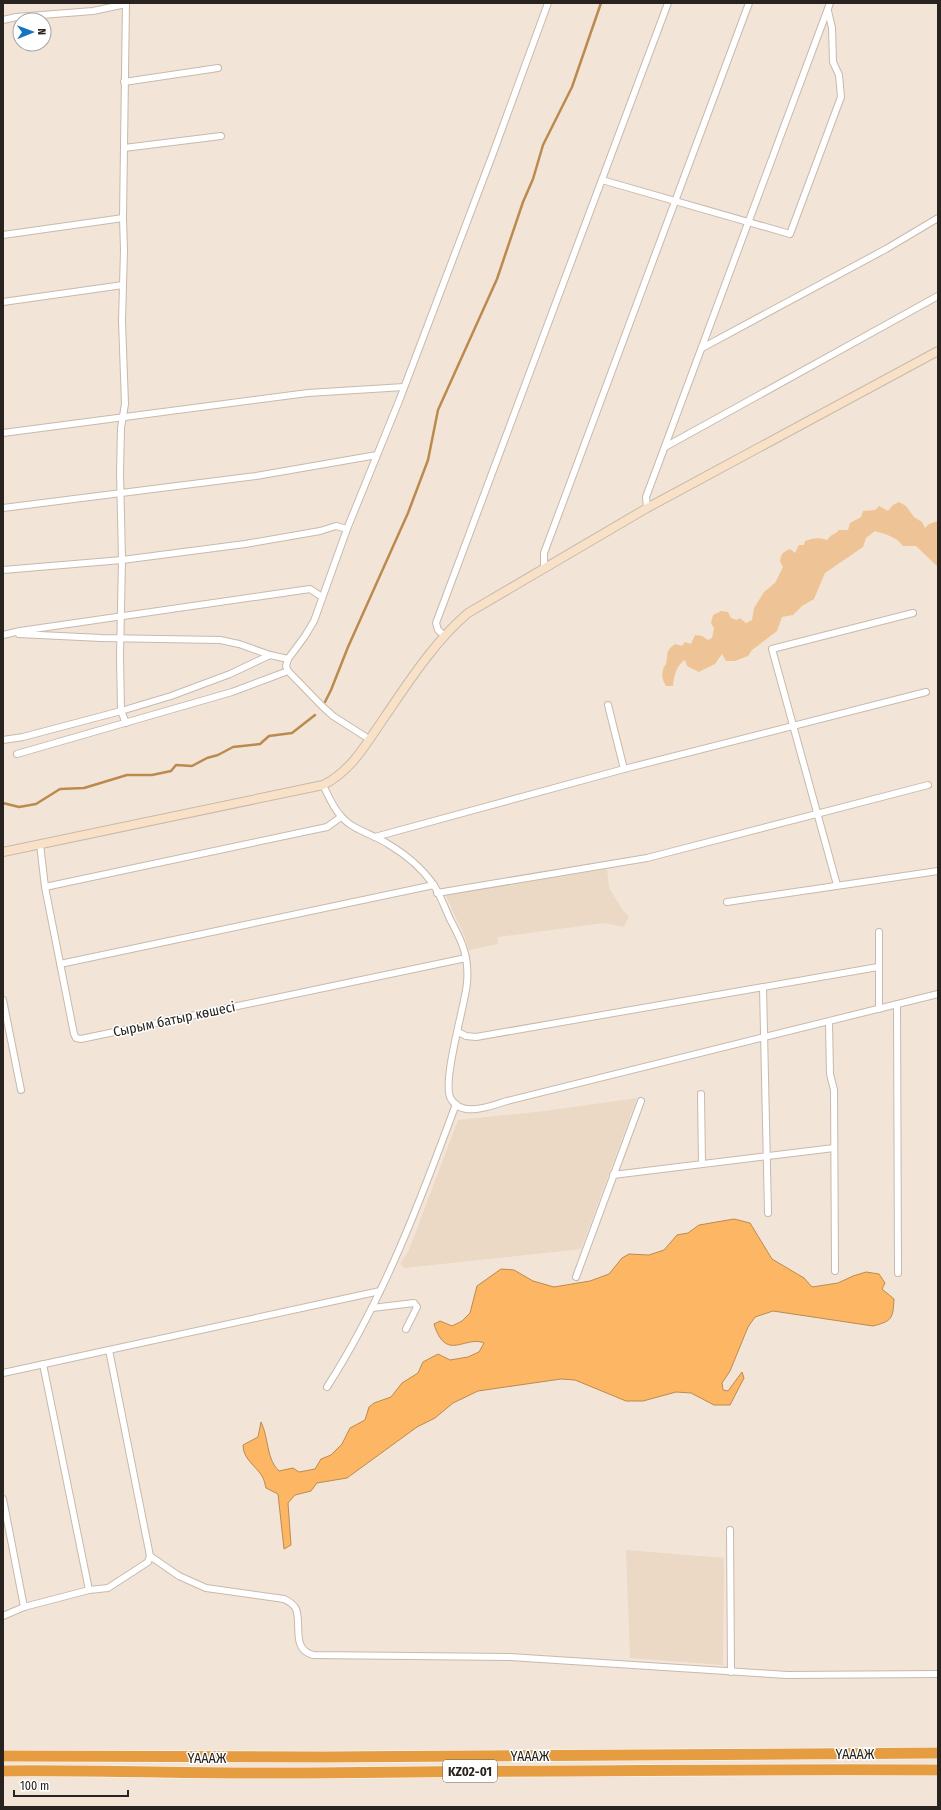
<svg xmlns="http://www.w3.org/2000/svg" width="941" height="1810" viewBox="0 0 941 1810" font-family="'Fira Sans Condensed',sans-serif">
<rect width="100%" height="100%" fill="#f2e5d7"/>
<g fill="#ebd8c5">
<polygon points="607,869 609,888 624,912 629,916 624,927 604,923 498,937 498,944 469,950 465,937 445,894"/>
<polygon points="637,1098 581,1249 405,1268 400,1264 409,1250 458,1120 545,1111"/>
<polygon points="626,1550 724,1558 723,1665 630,1658"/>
</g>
<path fill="#eec496" d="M899 502 906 506 914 517 922 522 925 528 929 524 938 521V567L916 546H903C897 537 885 534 875 531L866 538 863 547 825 573 814 599 802 606 793 615 782 617 777 631 752 650 748 656 735 661H726L722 654 715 664 699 672 687 666 685 660C676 665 674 677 673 686H666C663 681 661 675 663 670 663 668 665 666 666 664 669 653 664 652 675 644L682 646 685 642 691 644 695 635 702 636 708 640 712 638 714 628 711 623 713 615 721 611 728 612 731 618 737 620 740 618 746 623 752 620 754 608 764 592 775 583 783 567 780 561C781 554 783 552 790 549L795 553 799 545H804L805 541C812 538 820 537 827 540 832 533 835 535 839 530H848L850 523 861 517 863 511 875 510 879 506 888 511 893 505Z"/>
<path fill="#fcb664" stroke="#bc8a4f" d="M734 1219 750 1223 772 1259 804 1278 812 1287 838 1283 853 1276 866 1272 879 1274 885 1283 882 1289 894 1299C893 1319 892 1321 873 1326L773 1311 755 1317 748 1327 730 1371 722 1383 723 1390 728 1391 742 1372 744 1378 730 1405H714L691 1393 676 1392 643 1401H626L575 1380 561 1379 478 1391 453 1403 435 1418 417 1427 347 1478 317 1483 311 1491 295 1495 288 1503 291 1545 284 1549 278 1494 266 1488C265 1484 264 1479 262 1476 255 1465 243 1459 243 1445L258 1437 261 1422C269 1438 266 1459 279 1471L293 1468 299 1472 315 1469 321 1459 331 1455 342 1444 350 1428 365 1420 369 1407 374 1403 391 1397 402 1383 418 1373 423 1362 438 1354 450 1360 468 1357 479 1352 484 1343C465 1335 446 1363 434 1324L440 1321 452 1326 462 1321 470 1313 477 1286 501 1269 514 1270 533 1281 554 1287 590 1281 609 1274 622 1258 629 1254 649 1255 664 1250 677 1235 688 1233 699 1225Z"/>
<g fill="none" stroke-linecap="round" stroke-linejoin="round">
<g stroke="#bc8a4f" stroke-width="2.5">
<polyline points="325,702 331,690 348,647 408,513 428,460 438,410 497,279 523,202 533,179 543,145 572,87 601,3"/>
<polyline points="3,803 19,807 36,804 60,789 84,788 127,775 152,775 171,771 176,765 192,766 207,758 218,755 233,747 260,744 269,736 292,733 315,715"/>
</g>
<g stroke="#c7baad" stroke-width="8">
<g id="minor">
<polyline points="3,20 16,17 93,11 126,4"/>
<polyline points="124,82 218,68"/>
<polyline points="124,148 221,136"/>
<polyline points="602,180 790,234 841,97 839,75 833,62 832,28 828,11"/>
<polyline points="3,235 123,218"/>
<polyline points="3,302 123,285"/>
<polyline points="702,348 886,249 938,218"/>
<polyline points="3,433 308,393 404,387"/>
<polyline points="665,447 938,296"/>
<polyline points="3,508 256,476 377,455"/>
<polyline points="647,508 646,497 830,3"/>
<polyline points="544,569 544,553 749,3"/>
<polyline points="3,570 122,560 245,544 320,531 336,526 347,529"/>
<polyline points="19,634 101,638 220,640 239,644 270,655 288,659"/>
<polyline points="3,635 20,631 310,589 322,597"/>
<polyline points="445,636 438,630 436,623 668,3"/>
<polyline points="608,705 624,769"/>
<polyline points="126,723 121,711 120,656 122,560 120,473 121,428 125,404 122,321 124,250 123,218 126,3"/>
<polyline points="369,739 333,716 322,706 288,671 286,666 288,659 305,636 314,621 347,529 399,401 492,156 548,3"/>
<polyline points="3,740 23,737 121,711 171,696 230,674 270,655"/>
<polyline points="17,754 232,692 288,671"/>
<path d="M323 785C328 795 333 808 341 816 352 830 373 834 388 844 405 854 421 867 433 884 440 894 445 908 450 919 455 929 461 939 464 950 467 960 468 972 467 983 465 1006 441 1083 451 1099 462 1118 490 1106 507 1101L938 994"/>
<polyline points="375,837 624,769 926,692"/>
<polyline points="40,844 45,887 74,1034 76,1038 81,1039 466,958"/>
<polyline points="837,885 772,649 913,613"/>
<polyline points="45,887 327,827 341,817"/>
<polyline points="437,893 647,858 928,785"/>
<polyline points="727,902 938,871"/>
<polyline points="60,964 434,885"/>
<polyline points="763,987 768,1213"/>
<polyline points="3,1000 21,1090"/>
<polyline points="897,1004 898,1273"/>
<polyline points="879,1009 879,932"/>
<polyline points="829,1022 830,1074 834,1090 835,1271"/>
<polyline points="458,1032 466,1036 476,1037 878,967"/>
<polyline points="701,1094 702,1164"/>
<polyline points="613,1175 834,1148"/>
<polyline points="576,1277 641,1101"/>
<polyline points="372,1308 414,1303 417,1307 406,1329"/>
<polyline points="43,1364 89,1590"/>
<polyline points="3,1373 380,1291"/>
<path d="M327 1387C383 1300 420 1202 456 1104"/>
<polyline points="3,1499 24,1607"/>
<polyline points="730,1530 731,1672"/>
<path d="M150 1556 179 1576 206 1588 284 1599C288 1601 293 1603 296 1609 302 1625 291 1649 313 1655L510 1657 787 1675 938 1674"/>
<polyline points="3,1616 24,1607 89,1590 108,1588 148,1562 150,1556 109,1350"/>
</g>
</g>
<g stroke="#c7baad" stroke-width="10">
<path id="secondary" d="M3 852 323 785C352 771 368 741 386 715 410 680 435 641 468 613L647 508 938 351"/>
</g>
<g stroke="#fff" stroke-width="12">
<g id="motorway">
<polyline points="3,1756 325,1757 938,1753"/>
<path d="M3 1771C105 1770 207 1774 308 1773 518 1771 728 1769 938 1770"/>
</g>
</g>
<use href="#minor" stroke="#fff" stroke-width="6"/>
<use href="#secondary" stroke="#f8e1c6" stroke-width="8"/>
<use href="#motorway" stroke="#e69c40" stroke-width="11"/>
</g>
<g text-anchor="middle" stroke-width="3" stroke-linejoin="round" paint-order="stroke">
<rect fill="#fff" stroke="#686562" stroke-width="1" x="443" y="1760" width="54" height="22" rx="3"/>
<g font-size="13" font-weight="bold" fill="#28231e">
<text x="470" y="1776">KZ02-01</text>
</g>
<g font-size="14" fill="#28231e" stroke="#fff">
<text transform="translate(174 1019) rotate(-12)" y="5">Сырым батыр көшесі</text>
<text x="855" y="1759">ҮАААЖ</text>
<text x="530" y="1761">ҮАААЖ</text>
<text x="207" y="1763">ҮАААЖ</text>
</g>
</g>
<rect width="941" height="1810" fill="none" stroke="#28231e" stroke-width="8"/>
<g transform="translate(32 32) rotate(89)"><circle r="19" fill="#ffffff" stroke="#a9a7a5"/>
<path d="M0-3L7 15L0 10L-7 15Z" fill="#1375c1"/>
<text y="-6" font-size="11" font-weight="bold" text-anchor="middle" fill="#28231e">N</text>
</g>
<path d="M14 1790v6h114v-6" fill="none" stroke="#28231e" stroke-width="2"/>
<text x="20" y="1790" font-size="12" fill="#28231e" stroke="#ffffff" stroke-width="3" paint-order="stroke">100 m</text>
</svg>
